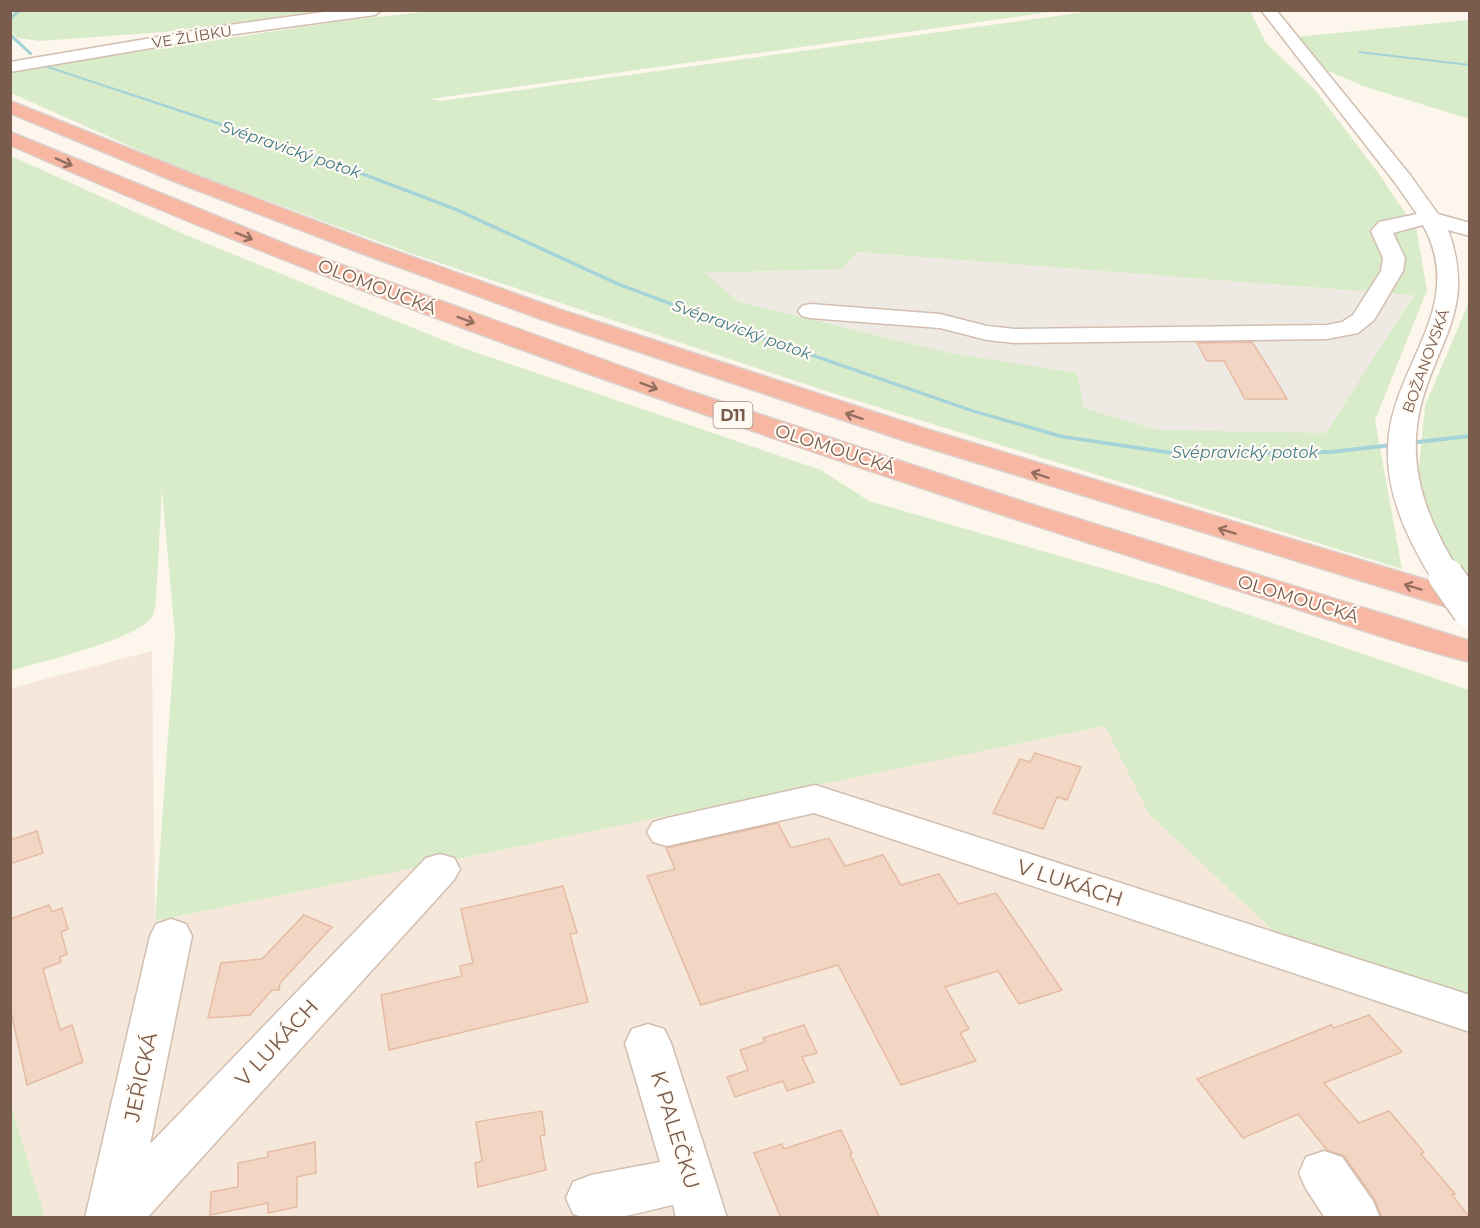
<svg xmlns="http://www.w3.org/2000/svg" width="1480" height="1228" viewBox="0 0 1480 1228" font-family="Montserrat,sans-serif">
<rect width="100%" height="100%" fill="#fdf6ec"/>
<polygon fill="#f5e8da" points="152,651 155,921 1105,726 1149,814 1280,937 1380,1002 1469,1032 1469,1217 45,1217 11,1105 11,688"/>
<polygon fill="#efe9e4" points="857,252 1413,295 1326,434 1158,430 1084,408 1077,373 950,353 739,302 704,273 841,269"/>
<g fill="#d8ecc9" fill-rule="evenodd">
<polygon points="15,10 322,10 322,11 163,32 40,41 17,38 11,31 11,15"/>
<path d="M434 11H1057L430 99 440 101 1093 11H1250L1266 43 1316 91 1382 178 1394 197 1416 227 1427 290 1375 420 1402 569 829 392 410 253 181 169 11 93V71L349 20ZM857 252 1412 295 1413 296 1326 433 1158 430 1084 408 1077 373 950 353 739 302 705 273 842 269Z"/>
<polygon points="1469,20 1469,119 1363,86 1319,67 1295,37"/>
<path d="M11 156 186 235 460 347 821 470 869 501 1167 587 1469 690V999L1280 937 1149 814 1105 726 155 921 175 637 162 489 156 600C155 606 155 614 151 618 133 641 42 661 11 671Z"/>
<polygon points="1469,302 1469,576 1449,570 1418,478 1425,406"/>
<polygon points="10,1105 11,1105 45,1217 11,1217"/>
</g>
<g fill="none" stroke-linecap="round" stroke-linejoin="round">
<g fill="#a5d3da" fill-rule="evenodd">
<polygon points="18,10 23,10 14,17 10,22 11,16"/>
<polygon points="10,30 13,35 32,53 32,55 30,55 10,37"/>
<polygon points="1359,51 1470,64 1470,66 1358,53"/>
<polygon points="42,64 312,153 457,208 620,283 753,333 972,409 1063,435 1186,453 1331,450 1470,434 1470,438 1331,454 1186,457 1060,438 968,411 749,335 616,285 453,210 308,155 42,66"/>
</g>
</g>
<g fill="#f3d5c3" stroke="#e6bba3" stroke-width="1.5">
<polygon points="1252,342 1268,367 1287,399 1245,399 1224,361 1207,361 1197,343"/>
<polygon points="1035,753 1081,767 1067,800 1057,797 1043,829 993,813 1020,759 1030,762"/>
<polygon points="778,823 791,848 829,838 845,866 883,855 901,885 939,874 958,904 996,893 1062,990 1019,1004 998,971 945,987 969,1029 960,1033 976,1061 901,1085 838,965 701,1005 647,876 675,869 666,848"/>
<polygon points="37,831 43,853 10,864 10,840"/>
<polygon points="563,886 577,933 570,934 588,1002 389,1050 381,995 462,976 460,966 473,963 461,909"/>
<polygon points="49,905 52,912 62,908 68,929 61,932 67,954 60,957 61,962 43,969 60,1030 72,1025 83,1062 27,1085 10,1007 10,919"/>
<polygon points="304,915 332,927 280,983 279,990 272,990 250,1015 208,1018 221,963 262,959"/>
<polygon points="1369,1015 1402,1052 1324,1083 1359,1123 1389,1111 1424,1152 1421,1154 1455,1194 1452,1195 1470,1218 1382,1218 1375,1200 1344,1156 1327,1150 1298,1114 1243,1138 1197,1079 1331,1025 1334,1028"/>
<polygon points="804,1025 817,1053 802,1057 814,1082 787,1091 783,1081 735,1097 727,1077 748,1070 740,1050 765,1042 763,1038"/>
<polygon points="542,1111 545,1135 540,1136 546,1170 478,1187 475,1163 482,1161 476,1122"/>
<polygon points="841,1130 852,1153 850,1154 880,1218 781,1218 754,1153 782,1144 784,1149"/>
<polygon points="315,1142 316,1173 297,1177 297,1207 268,1213 268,1203 210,1215 211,1192 238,1187 238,1163 268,1157 268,1152"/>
</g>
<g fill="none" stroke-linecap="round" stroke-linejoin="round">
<g stroke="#d1beb0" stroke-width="3">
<g id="minor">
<polygon points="338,10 382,10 375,15 222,36 10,72 10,62 222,26"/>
<path d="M1261 10H1276L1410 175 1438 214 1470 223V236L1448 230C1480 316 1427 349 1417 426 1410 481 1433 530 1462 576L1457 583 1446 586 1435 583 1430 576C1407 537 1386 494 1388 447 1390 367 1469 308 1423 225L1393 233 1405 258 1403 271 1374 320 1358 333 1327 339 1015 343 987 340 940 328 810 318 802 316 798 311 802 306 810 304 940 314 987 326 1015 329 1327 325 1342 322 1353 315 1381 271 1383 258 1371 231 1379 222 1417 214 1396 184Z"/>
<polygon points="815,785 1470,995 1470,1032 814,813 667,846 653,842 647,832 653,822 667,818"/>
<polygon points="440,854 454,858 460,869 454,880 147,1218 85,1218 150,936 156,924 171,919 186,924 192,936 150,1144 426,858"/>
<path d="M648 1024 664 1029 671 1043 727 1218H676L673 1205C643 1211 603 1226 573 1214L566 1198 573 1182 591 1175 660 1162 625 1043 632 1029Z"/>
<polygon points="1324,1151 1342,1157 1373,1201 1380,1218 1325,1218 1306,1189 1299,1173 1306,1157"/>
</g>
</g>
<g stroke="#dad1cd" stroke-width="3">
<g id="highway">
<polygon points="10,101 195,175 376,244 558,309 926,429 1470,593 1470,614 906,441 541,319 361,253 181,184 10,113"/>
<path d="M10 132 295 248 689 391 1027 503 1470 641V662C1409 647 1350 626 1291 607 1180 572 1068 537 958 500 638 394 318 282 10 145Z"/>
</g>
</g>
<use href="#minor" fill="#fff" fill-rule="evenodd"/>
<use href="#highway" fill="#f7b7a3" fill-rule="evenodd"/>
<g stroke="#d1beb0" stroke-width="38" stroke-linecap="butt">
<polyline id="minor-bridge" points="1446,576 1470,610"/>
</g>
<use href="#minor-bridge" stroke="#fff" stroke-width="35"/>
</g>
<defs><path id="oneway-shaft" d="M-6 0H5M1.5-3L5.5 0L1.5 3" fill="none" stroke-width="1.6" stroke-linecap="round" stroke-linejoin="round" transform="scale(1.5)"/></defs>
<g stroke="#936e5e">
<use href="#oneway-shaft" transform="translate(64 162) rotate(24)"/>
<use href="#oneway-shaft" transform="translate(244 236) rotate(22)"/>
<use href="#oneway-shaft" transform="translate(466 320) rotate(20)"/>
<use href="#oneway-shaft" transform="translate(649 386) rotate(20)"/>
<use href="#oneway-shaft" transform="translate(854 416) rotate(-162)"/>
<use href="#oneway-shaft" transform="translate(1040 475) rotate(-162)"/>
<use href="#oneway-shaft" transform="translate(1227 531) rotate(-163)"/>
<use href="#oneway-shaft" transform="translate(1413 587) rotate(-163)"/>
</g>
<g text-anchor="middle" stroke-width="4.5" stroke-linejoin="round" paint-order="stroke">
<g font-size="15" fill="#7a5c4d" stroke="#fffaf3">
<text transform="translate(192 37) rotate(-9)" y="5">VE ŽLÍBKU</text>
<text transform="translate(1426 361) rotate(-70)" y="5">BOŽANOVSKÁ</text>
</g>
<g font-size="16" font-style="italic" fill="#437c86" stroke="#fffaf3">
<text transform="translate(291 149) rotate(19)" y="6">Svépravický potok</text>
<text transform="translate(742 329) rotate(20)" y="6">Svépravický potok</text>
<text x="1245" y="458">Svépravický potok</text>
</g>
<rect fill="#fffaf3" stroke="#a28b7f" stroke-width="1.5" x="713.5" y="402" width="39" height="26" rx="4.5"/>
<g font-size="16" font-weight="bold" fill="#7a5c4d">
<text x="733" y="421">D11</text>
</g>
<g font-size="18" fill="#7a5c4d" stroke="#fffaf3">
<text transform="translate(377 287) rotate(21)" y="6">OLOMOUCKÁ</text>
<text transform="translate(835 449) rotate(18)" y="6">OLOMOUCKÁ</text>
<text transform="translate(1298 599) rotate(17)" y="6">OLOMOUCKÁ</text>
</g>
<g font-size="21" fill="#7a5c4d" stroke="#fffaf3">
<text transform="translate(1070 883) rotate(18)" y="7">V LUKÁCH</text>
<text transform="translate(277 1043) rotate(-47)" y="7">V LUKÁCH</text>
<text transform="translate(141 1077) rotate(-78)" y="7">JEŘICKÁ</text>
<text transform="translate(675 1130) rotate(73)" y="7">K PALEČKU</text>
</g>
</g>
<rect width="1480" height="1228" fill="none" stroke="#7a5c4d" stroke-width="24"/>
</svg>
